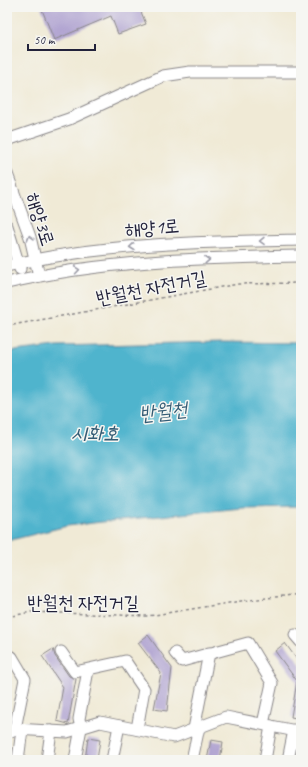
<svg xmlns="http://www.w3.org/2000/svg" width="308" height="767" viewBox="0 0 308 767" font-family="Caveat,'Poor Story',sans-serif">
<rect width="100%" height="100%" fill="#f6f6f2"/>
<filter id="ink" filterUnits="userSpaceOnUse"><feTurbulence type="fractalNoise" baseFrequency=".025" numOctaves="2"/><feDisplacementMap in="SourceGraphic" scale="8" xChannelSelector="R" yChannelSelector="G"/><feConvolveMatrix kernelMatrix="1 2 1 2 8 2 1 2 1" color-interpolation-filters="sRGB"/></filter>
<filter id="wash" filterUnits="userSpaceOnUse"><feTurbulence type="fractalNoise" baseFrequency=".012" numOctaves="4" result="noise"/><feDisplacementMap in="SourceGraphic" scale="16" xChannelSelector="R" yChannelSelector="G"/><feGaussianBlur stdDeviation="0.9" result="paint"/><feColorMatrix in="noise" values="0 0 0 0 0 0 0 0 0 0 0 0 0 0 0 0 0 1.4 0 .05"/><feComposite in="paint" operator="in"/></filter>
<g filter="url(#wash)">
<rect width="100%" height="100%" fill="#f0ead6"/>
<polygon fill="#4fb4cd" stroke="#386b84" points="221,342 301,343 301,507 242,508 119,520 67,526 7,541 7,352 56,346"/>
<g id="blocks">
<g fill="#b1a4d1">
<polygon points="41,7 139,7 146,24 118,34 111,16 54,40"/>
<polygon points="148,635 172,668 167,711 154,709 161,673 138,643"/>
<polygon points="285,643 301,665 301,719 291,717 297,681 275,651"/>
<polygon points="53,649 55,656 69,676 76,679 68,724 57,721 63,687 42,656"/>
<polygon points="88,738 100,740 97,760 85,760"/>
<polygon points="211,740 223,742 220,760 207,760"/>
</g>
</g>
</g>
<g filter="url(#ink)">
<use href="#blocks" fill-opacity="0" stroke="#898688" stroke-width="1"/>
<g fill="none" stroke-linecap="round" stroke-linejoin="round">
<g stroke="#898688" stroke-width="13">
<g id="minor">
<polyline points="7,140 69,119 163,76 190,72 301,72"/>
<polyline points="7,174 30,237 39,276"/>
<polyline points="7,226 20,269"/>
<path d="M7 266C103 243 203 242 301 240"/>
<path d="M7 283C102 260 203 258 301 256"/>
<polyline points="295,635 301,642"/>
<polyline points="61,652 75,672 125,661 144,689 137,729"/>
<polyline points="175,653 182,661 248,643 272,683 263,724"/>
<polyline points="7,658 12,657 25,679 15,729"/>
<polyline points="194,729 209,653"/>
<polyline points="7,733 15,729 67,732 100,722 174,737 226,717 301,732"/>
<polyline points="18,760 22,730"/>
<polyline points="47,760 51,731"/>
<polyline points="75,760 81,728 79,719 88,670"/>
<polyline points="112,760 119,726"/>
<polyline points="192,760 199,727"/>
<polyline points="265,760 271,726"/>
<polyline points="288,760 294,730"/>
</g>
</g>
<g stroke="#898688" stroke-width="1.5" stroke-dasharray="3 3" stroke-linecap="butt">
<polyline points="7,326 238,284 301,283"/>
<polyline points="7,617 31,612 148,616 241,601 301,594"/>
</g>
<use href="#minor" stroke="#fff" stroke-width="11"/>
</g>
<defs><path id="oneway-chevron" d="M-2-3.5L2.5 0L-2 3.5" fill="none" stroke-width="1.6" stroke-linecap="round" stroke-linejoin="round"/></defs>
<g stroke="#9c9ca7">
<use href="#oneway-chevron" transform="translate(30 238) rotate(-106)"/>
<use href="#oneway-chevron" transform="translate(262 241) rotate(179)"/>
<use href="#oneway-chevron" transform="translate(132 247) rotate(174)"/>
<use href="#oneway-chevron" transform="translate(207 260) rotate(-3)"/>
<use href="#oneway-chevron" transform="translate(77 270) rotate(-8)"/>
</g>
</g>
<g text-anchor="middle" stroke-width="3" stroke-linejoin="round" paint-order="stroke">
<g font-size="19" fill="#22223b" stroke="#f6f6f2">
<text transform="translate(41 219) rotate(72)" y="7">해양3로</text>
<text transform="translate(152 227) rotate(-5)" y="7">해양1로</text>
<text transform="translate(151 287) rotate(-11)" y="7">반월천 자전거길</text>
<text x="83" y="609">반월천 자전거길</text>
</g>
<g font-size="20" font-style="italic" fill="#345c75" stroke="#f6f6f2">
<text transform="translate(163 411) rotate(-6)" y="7">반월천</text>
<text x="95" y="440">시화호</text>
</g>
</g>
<rect width="308" height="767" fill="none" stroke="#f6f6f2" stroke-width="24"/>
<path d="M28 44v6h67v-6" fill="none" stroke="#22223b" stroke-width="2"/>
<text x="34" y="44" font-size="12" fill="#22223b" stroke="#f6f6f2" stroke-width="3" paint-order="stroke">50 m</text>
</svg>
